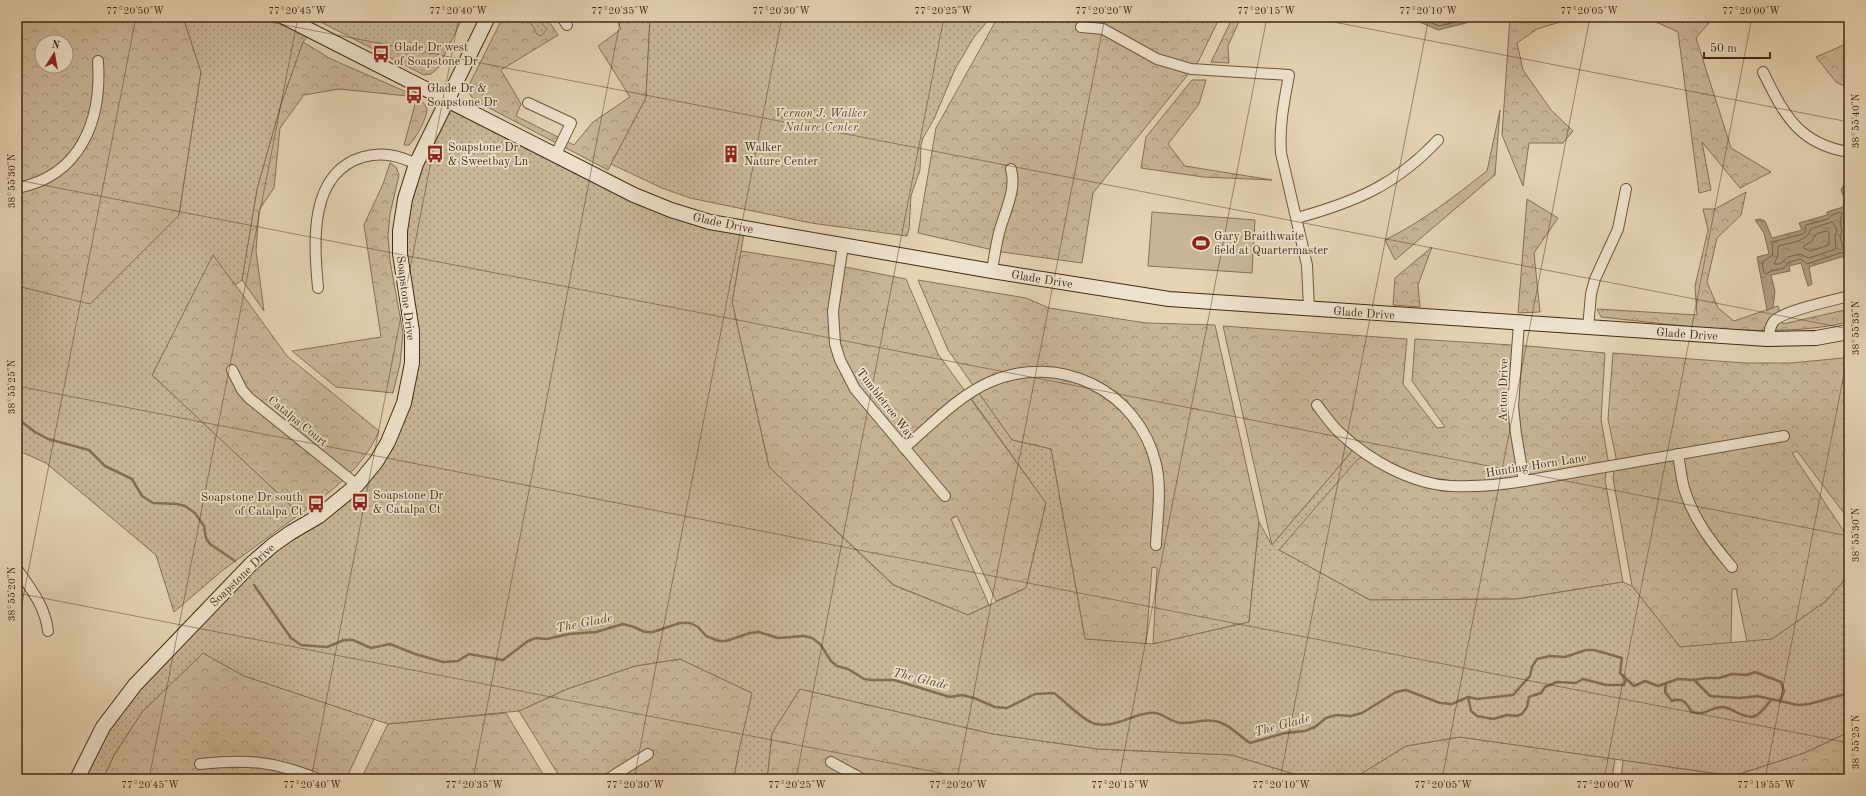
<svg xmlns="http://www.w3.org/2000/svg" width="1866" height="796" viewBox="0 0 1866 796" font-family="'Old Standard TT',serif">
<defs>
<pattern id="forest-crowns" width="20" height="18" patternUnits="userSpaceOnUse"><rect width="20" height="18" fill="#c9b697"/><path d="M2 6a3 3 0 1 1 6 0M12 15a3 3 0 1 1 6 0" fill="none" stroke="#a5947a"/></pattern>
<pattern id="park-dots" width="8" height="8" patternUnits="userSpaceOnUse"><rect width="8" height="8" fill="#c9b697"/><path d="M2 2h.1M6 6h.1" fill="none" stroke="#a5947a" stroke-width="1.8" stroke-linecap="round"/></pattern>
<pattern id="water-ripples" width="26" height="14" patternUnits="userSpaceOnUse"><rect width="26" height="14" fill="#ae9a7c"/><path d="M2 4q2-2 4 0t4 0M15 11q2-2 4 0t4 0" fill="none" stroke="#8f7e64"/></pattern>
</defs>
<rect width="100%" height="100%" fill="#e5d3b2"/>
<filter id="stains"><feTurbulence type="fractalNoise" baseFrequency=".005" numOctaves="4"/><feColorMatrix values="0 0 0 0 .2 0 0 0 0 .09 0 0 0 0 .02 0 0 0 .5 -.17"/></filter>
<radialGradient id="worn" r=".72"><stop offset=".6" stop-color="#630" stop-opacity="0"/><stop offset="1" stop-color="#630" stop-opacity=".3"/></radialGradient>
<polygon fill="#c9b697" stroke="#867055" points="1152,212 1255,220 1252,273 1148,266"/>
<g fill="url(#forest-crowns)" stroke="#867055" fill-rule="evenodd">
<path d="M17 17H183L201 72 179 215 90 305 17 286ZM42 42H66V66H42Z"/>
<polygon points="503,17 546,17 558,35 501,70 521,104 516,116 574,145 593,122 630,97 598,46 621,29 615,17 650,17 646,98 608,170 474,100 469,93 469,85"/>
<polygon points="998,17 1220,17 1198,62 1093,193 1082,263 1002,252 918,233 936,128"/>
<polygon points="1233,17 1241,17 1228,46 1229,63 1211,62"/>
<polygon points="1510,17 1604,17 1589,22 1560,22 1537,29 1517,43 1523,70 1551,110 1573,131 1563,143 1529,143 1523,186 1502,135"/>
<polygon points="1645,17 1714,17 1696,38 1731,148 1771,172 1740,188 1702,142 1711,190 1699,193 1678,32"/>
<path d="M303 42 331 59 418 97C421 101 427 105 427 110 427 118 415 140 409 145H404L417 97 339 89 304 95 280 128 274 188 259 210 256 251 264 311 242 280 257 189 281 104Z"/>
<polygon points="1848,43 1849,44 1849,88 1836,82 1816,57"/>
<polygon points="1192,80 1206,80 1199,104 1168,144 1185,166 1272,180 1203,177 1141,168 1146,137"/>
<path d="M1500 110 1495 175 1395 260 1385 240C1422 222 1455 196 1487 171Z"/>
<polygon points="390,163 396,167 399,175 390,214 388,236 390,261 403,333 400,364 393,393 336,387 292,351 381,337 364,225 383,184"/>
<path d="M1746 192 1741 215 1717 238 1707 282 1718 308 1734 321 1778 306 1783 324 1849 309V322C1772 340 1679 325 1601 317L1597 309 1697 315 1695 286 1708 230 1703 209H1715Z"/>
<polygon points="1527,199 1558,218 1534,253 1540,312 1518,313"/>
<polygon points="1432,247 1418,285 1420,307 1393,305 1395,278"/>
<polygon points="741,251 850,268 906,279 938,354 1046,503 1026,588 996,601 957,516 951,519 989,605 968,615 894,585 769,467 732,302"/>
<path d="M213 254 287 356 379 431C364 467 331 492 300 514L152 375Z"/>
<polygon points="918,280 1026,298 1049,308 1146,323 1215,325 1259,522 1249,622 1153,644 1157,568 1152,567 1146,644 1085,639 1051,449 1012,440 948,350"/>
<polygon points="1223,326 1407,339 1403,384 1437,428 1445,427 1412,381 1415,339 1528,346 1605,353 1601,420 1608,459 1605,480 1623,582 1517,599 1370,600 1279,550 1348,456 1272,545"/>
<polygon points="1613,353 1744,363 1791,363 1843,358 1849,356 1849,520 1797,451 1792,453 1849,539 1849,575 1825,602 1772,639 1747,642 1736,589 1732,589 1731,643 1680,647 1632,586 1613,478 1616,458 1608,419"/>
<polygon points="203,653 244,676 374,719 346,779 103,779 114,755 142,712"/>
<path d="M680 659 752 693C747 722 738 750 734 779H561L519 711 567 689 635 666Z"/>
<polygon points="800,689 993,734 1098,749 1232,755 1294,774 1295,779 767,779 772,733"/>
<polygon points="506,713 546,779 361,779 388,724"/>
<polygon points="1849,732 1849,779 1621,779 1623,760 1733,776 1804,753"/>
<polygon points="1460,737 1615,759 1612,779 1357,779 1359,775 1406,746"/>
</g>
<g fill="url(#park-dots)" stroke="#867055">
<polygon points="183,17 281,17 312,31 303,42 281,104 257,189 242,280 235,285 213,255 152,375 300,514 223,570 174,612 156,555 46,463 17,450 17,286 90,304 179,215 201,72"/>
<polygon points="311,17 463,17 438,68 431,74 424,75"/>
<polygon points="526,17 543,17 545,20 542,24 547,29 542,35 540,36 535,32 535,29"/>
<polygon points="650,17 991,17 974,37 955,69 934,119 923,138 921,145 920,170 911,196 909,229 907,236 811,223 690,198 662,188 611,164 646,98"/>
<path d="M449 100 634 195 745 228 732 302 769 467 893 585 968 615 1026 588 1046 503 968 394 976 389 1012 440 1051 449 1085 639 1153 644 1249 622 1259 522 1272 545 1348 456 1355 446 1365 454 1355 462 1279 550 1370 600 1517 599 1623 582 1632 586 1680 647 1772 639 1825 602 1849 575V732L1804 753 1733 776 1460 737 1406 746 1359 775 1357 779H1295L1294 774 1232 755 1098 749 993 734 800 689 772 733 767 779H734C738 750 746 722 752 693L680 659 635 666 567 689 519 711 388 724 244 676 203 653 142 712 114 755 103 779H77L96 739 236 579 357 485 407 392 402 210Z"/>
</g>
<g fill="url(#water-ripples)" stroke="#836d52">
<polygon points="1408,17 1490,17 1438,30"/>
<polygon points="1844,185 1848,185 1849,188 1849,209 1846,210 1847,220 1844,221 1848,235 1844,236 1846,245 1849,247 1849,258 1841,257 1809,267 1812,284 1808,286 1801,263 1789,266 1790,271 1771,275 1775,291 1773,308 1767,310 1757,257 1769,254 1764,233 1755,220 1760,219 1765,221 1772,238 1802,230 1799,223 1827,215 1827,212 1843,207 1844,198 1841,190"/>
</g>
<g fill="none" stroke-linecap="round" stroke-linejoin="round">
<g stroke="#786248" stroke-width="1">
<polyline points="1418,17 1439,26 1476,17"/>
<path d="M1833 222 1837 230 1835 237 1836 249 1809 258 1800 254 1788 257 1780 264H1774L1778 255V246C1791 242 1806 243 1811 229Z"/>
<polygon points="1827,231 1829,232 1829,245 1810,251 1804,248 1804,246 1812,241 1816,234"/>
<polyline points="1849,249 1847,250 1843,247 1840,237 1842,231 1840,222 1842,214 1840,212 1832,215 1828,219 1806,225 1805,232 1803,234 1772,242 1773,255 1762,262 1764,273 1766,274 1771,271 1784,268 1789,262 1801,259 1807,264 1840,253 1849,253"/>
</g>
<g stroke="#836d52" stroke-width="2.5">
<polyline points="17,418 35,432 48,439 89,450 105,466 132,479 142,496 153,503 177,504 185,506 195,513 204,526 206,538 210,544 235,561"/>
<path d="M254 585 291 638 301 645 327 647 344 640H353L371 648 390 644 415 654 443 662 458 661 469 654 503 660 528 641 536 638 547 639 569 634 596 632 623 624 634 627 645 632H653L680 623H690L698 627 706 636 719 641H726L750 633 759 632 778 638 804 636 812 638 820 644 831 661 837 666 848 669 864 679 872 680H894L950 697 962 695 974 698 995 707 1007 708 1035 694 1054 693C1065 701 1084 722 1096 724 1114 728 1131 715 1149 713 1162 711 1168 721 1180 723 1192 724 1202 719 1214 721 1227 722 1239 736 1250 743L1285 733 1305 731 1315 727 1326 718 1336 715 1351 716 1362 713 1396 692 1406 690 1440 703 1452 704 1468 697 1477 699 1513 695 1530 676 1532 667 1537 659 1550 656 1565 657 1586 650H1594L1622 658 1620 673 1634 686 1645 681 1658 686 1678 679 1694 680 1706 678H1719L1732 674 1747 675 1755 672 1781 682 1784 691 1780 702"/>
<polyline points="1694,680 1710,696 1740,698 1757,696 1798,705 1809,704 1849,693"/>
<path d="M1666 684 1665 692 1672 701C1683 697 1686 703 1692 712 1709 716 1710 706 1724 707 1728 708 1733 710 1736 712 1756 722 1758 716 1771 700"/>
<polyline points="1468,697 1471,711 1477,716 1493,719 1507,715 1516,716 1522,714 1527,707 1529,697 1541,693 1545,687 1557,682 1576,683 1583,679 1606,685 1624,685 1626,679"/>
</g>
<g stroke="#6c543b" stroke-width="12">
<g id="street">
<polyline points="562,17 567,25"/>
<path d="M1081 27 1103 29 1157 59 1191 69 1289 75C1284 102 1279 126 1281 153L1307 265 1309 309"/>
<path d="M1763 72C1784 114 1798 144 1849 152"/>
<polyline points="528,103 571,123 556,154"/>
<path d="M17 188C81 176 102 120 98 61"/>
<path d="M1297 218C1355 202 1396 185 1438 140"/>
<polyline points="843,245 833,311 835,344 840,360 855,389 945,496"/>
<path d="M992 271C994 258 996 245 999 233 1004 213 1017 190 1011 169"/>
<path d="M318 288C314 244 308 173 363 157 382 152 398 155 416 164"/>
<polyline points="1519,323 1513,406 1516,434 1524,481"/>
<polyline points="1588,328 1591,294 1595,279 1618,229 1626,189"/>
<path d="M1769 339C1769 334 1770 326 1774 321 1783 311 1834 300 1849 296"/>
<polyline points="232,370 242,390 249,398 357,485"/>
<path d="M1317 405C1324 414 1331 425 1340 433 1369 460 1411 484 1451 486 1476 487 1500 485 1524 481L1784 436"/>
<path d="M904 448C930 426 959 395 990 382 1059 352 1138 390 1156 464 1162 489 1157 519 1156 545"/>
<path d="M1678 454C1680 465 1681 477 1684 488 1693 519 1712 543 1732 567"/>
<path d="M17 569C31 589 45 606 48 631"/>
<polyline points="831,762 862,779"/>
<path d="M200 764C248 759 273 761 318 779"/>
<polyline points="608,779 648,754"/>
</g>
</g>
<g stroke="#432a13" stroke-width="16">
<g id="secondary">
<polyline points="284,17 634,195 671,210 710,222 992,271 1169,299 1767,339 1816,338 1849,332"/>
<polyline points="77,779 103,727 135,685 251,564 273,545 290,533 319,516 357,485 376,462 388,442 404,403 412,363 412,331 400,254 400,231 405,199 416,164 488,17"/>
</g>
</g>
<use href="#street" stroke="#eee2cd" stroke-width="10"/>
<use href="#secondary" stroke="#eee2cd" stroke-width="14"/>
</g>
<path fill="none" stroke="#432a13" stroke-width="1" stroke-opacity="0.45" d="M244 17 1849 329M1308 17 1849 122M17 180 1849 536M17 386 1849 743M17 593 972 779M17 629 136 17M149 779 298 17M311 779 459 17M473 779 621 17M634 779 782 17M796 779 944 17M957 779 1105 17M1119 779 1267 17M1280 779 1429 17M1442 779 1590 17M1604 779 1752 17M1765 779 1849 348"/>
<defs>
<g id="bus-bare" transform="scale(1.38)"><path d="M-5-6H5V4H4V6H2V4H-2V6H-4V4H-5ZM-3.5-4V0h7V-4ZM-3.5 1.2v1.5H-2V1.2ZM2 1.2v1.5H3.5V1.2Z" fill="#8f2418" stroke="#eee2cd" stroke-width="2.5" paint-order="stroke"/></g>
<g id="building-bare" transform="scale(1.38)"><path d="M-4-6H4V6H1V3H-1V6H-4ZM-2.5-4.3h1.7v1.8h-1.7ZM.8-4.3h1.7v1.8H.8ZM-2.5-1h1.7V.8h-1.7ZM.8-1h1.7V.8H.8Z" fill="#8f2418" stroke="#eee2cd" stroke-width="2.5" paint-order="stroke"/></g>
<g id="stadium-bare" transform="scale(1.38)"><path d="M0-5a6.5 5 0 1 0 0 10a6.5 5 0 1 0 0-10ZM-3.5-1.8h7v3.6h-7Z" fill="#8f2418" stroke="#eee2cd" stroke-width="2.5" paint-order="stroke"/></g>
</defs>
<g fill-rule="evenodd">
<use href="#bus-bare" x="381" y="54"/>
<use href="#bus-bare" x="414" y="95"/>
<use href="#bus-bare" x="435" y="154"/>
<use href="#building-bare" x="731" y="154"/>
<use href="#stadium-bare" x="1201" y="243"/>
<use href="#bus-bare" x="360" y="502"/>
<use href="#bus-bare" x="316" y="504"/>
</g>
<g text-anchor="middle" stroke-width="3.5" stroke-linejoin="round" paint-order="stroke">
<g font-size="12" fill="#432a13" stroke="#eee2cd" text-anchor="start">
<text x="394" y="51">Glade Dr west<tspan x="394" dy="14">of Soapstone Dr</tspan></text>
<text x="427" y="92">Glade Dr &amp;<tspan x="427" dy="14">Soapstone Dr</tspan></text>
<text x="448" y="151">Soapstone Dr<tspan x="448" dy="14">&amp; Sweetbay Ln</tspan></text>
<text x="744" y="151">Walker<tspan x="744" dy="14">Nature Center</tspan></text>
<text x="1214" y="240">Gary Braithwaite<tspan x="1214" dy="14">field at Quartermaster</tspan></text>
<text x="373" y="499">Soapstone Dr<tspan x="373" dy="14">&amp; Catalpa Ct</tspan></text>
<text x="303" y="501" text-anchor="end">Soapstone Dr south<tspan x="303" dy="14">of Catalpa Ct</tspan></text>
</g>
<g font-size="12" font-style="italic" fill="#5e462d" stroke="#eee2cd">
<text x="821" y="117">Vernon J. Walker<tspan x="821" dy="14">Nature Center</tspan></text>
</g>
<g font-size="12" fill="#432a13" stroke="#eee2cd">
<text transform="translate(723 223) rotate(12)" y="4">Glade Drive</text>
<text transform="translate(1042 279) rotate(9)" y="4">Glade Drive</text>
<text transform="translate(406 298) rotate(83)" y="4">Soapstone Drive</text>
<text transform="translate(1364 313) rotate(4)" y="4">Glade Drive</text>
<text transform="translate(1687 334) rotate(4)" y="4">Glade Drive</text>
<text transform="translate(1503 390) rotate(-89)" y="4">Acton Drive</text>
<text transform="translate(886 404) rotate(52)" y="4">Tumbletree Way</text>
<text transform="translate(298 421) rotate(39)" y="4">Catalpa Court</text>
<text transform="translate(1536 465) rotate(-9)" y="4">Hunting Horn Lane</text>
<text transform="translate(242 575) rotate(-44)" y="4">Soapstone Drive</text>
</g>
<g font-size="13" font-style="italic" fill="#5e462d" stroke="#eee2cd">
<text transform="translate(584 622) rotate(-11)" y="5">The Glade</text>
<text transform="translate(921 678) rotate(14)" y="5">The Glade</text>
<text transform="translate(1282 724) rotate(-15)" y="5">The Glade</text>
</g>
</g>
<rect width="1866" height="796" fill="none" stroke="#e5d3b2" stroke-width="44"/>
<g transform="translate(54 54) rotate(11)"><circle r="19" fill="#eee2cd" stroke="#aa9883"/>
<path d="M0-3L7 15L0 10L-7 15Z" fill="#8f2418"/>
<text y="-6" font-size="11" font-weight="bold" text-anchor="middle" fill="#432a13">N</text>
</g>
<path d="M1704 52v6h66v-6" fill="none" stroke="#432a13" stroke-width="2"/>
<text x="1710" y="52" font-size="12" fill="#432a13" stroke="#eee2cd" stroke-width="3" paint-order="stroke">50 m</text>
<rect x="22" y="22" width="1822" height="752" fill="none" stroke="#432a13" stroke-width="1.5"/>
<g font-size="10" text-anchor="middle" fill="#432a13">
<text x="135" y="14">77°20'50"W</text>
<text x="297" y="14">77°20'45"W</text>
<text x="458" y="14">77°20'40"W</text>
<text x="620" y="14">77°20'35"W</text>
<text x="781" y="14">77°20'30"W</text>
<text x="943" y="14">77°20'25"W</text>
<text x="1104" y="14">77°20'20"W</text>
<text x="1266" y="14">77°20'15"W</text>
<text x="1428" y="14">77°20'10"W</text>
<text x="1589" y="14">77°20'05"W</text>
<text x="1751" y="14">77°20'00"W</text>
<text transform="translate(1855 121) rotate(-90)" y="4">38°55'40"N</text>
<text transform="translate(11 181) rotate(-90)" y="4">38°55'30"N</text>
<text transform="translate(1855 328) rotate(-90)" y="4">38°55'35"N</text>
<text transform="translate(11 387) rotate(-90)" y="4">38°55'25"N</text>
<text transform="translate(1855 535) rotate(-90)" y="4">38°55'30"N</text>
<text transform="translate(11 594) rotate(-90)" y="4">38°55'20"N</text>
<text transform="translate(1855 742) rotate(-90)" y="4">38°55'25"N</text>
<text x="150" y="788">77°20'45"W</text>
<text x="312" y="788">77°20'40"W</text>
<text x="474" y="788">77°20'35"W</text>
<text x="635" y="788">77°20'30"W</text>
<text x="797" y="788">77°20'25"W</text>
<text x="958" y="788">77°20'20"W</text>
<text x="1120" y="788">77°20'15"W</text>
<text x="1281" y="788">77°20'10"W</text>
<text x="1443" y="788">77°20'05"W</text>
<text x="1605" y="788">77°20'00"W</text>
<text x="1766" y="788">77°19'55"W</text>
</g>
<rect width="100%" height="100%" filter="url(#stains)"/>
<rect width="100%" height="100%" fill="url(#worn)"/>
</svg>
